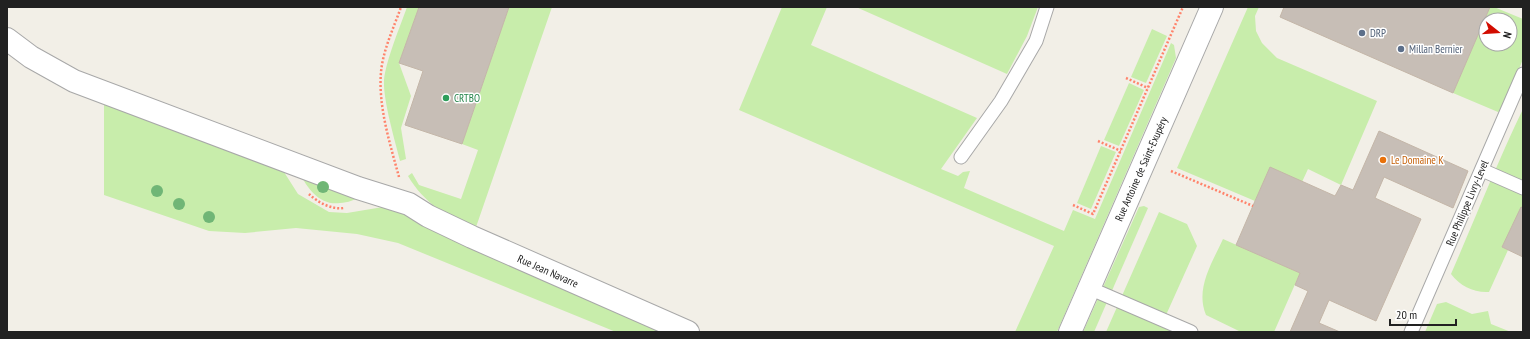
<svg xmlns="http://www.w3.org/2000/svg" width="1530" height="339" viewBox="0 0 1530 339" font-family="'PT Sans Narrow',sans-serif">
<rect width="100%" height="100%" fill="#f2efe7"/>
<g fill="#c8edab" fill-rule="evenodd">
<path d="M407 7H419L399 63 411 96 401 128 406 159 400 161C395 140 383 101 384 80 386 60 400 27 407 7Z"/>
<path d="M509 7H552L475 230C447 217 424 203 408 176L412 173 419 185 461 199 478 150 462 144Z"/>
<polygon points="782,7 827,7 811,45 977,118 941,169 958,176 963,172 970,171 964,188 1064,231 1073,210 1095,219 1171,43 1174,45 1176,58 1057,332 1015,332 1054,246 739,110"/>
<polygon points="856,7 1038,7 1027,36 1007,74"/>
<polygon points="1248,7 1259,7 1255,16 1256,31 1262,43 1277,58 1377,101 1341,185 1308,169 1302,182 1270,168 1255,201 1177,168"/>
<path d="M1490 7H1494L1523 19V59L1503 109 1498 112 1453 93ZM1486 20H1510V44H1486Z"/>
<polygon points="1152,29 1167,36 1146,83 1131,77"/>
<polygon points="1129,83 1144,90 1119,146 1104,140"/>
<polygon points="104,103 284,172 298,194 329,212 347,213 389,206 671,332 616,332 398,243 357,234 296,228 245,233 209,231 104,195"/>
<path d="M1523 109V208H1521L1502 247 1508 250 1489 292C1474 293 1460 286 1451 274 1475 219 1497 163 1523 109Z"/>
<polygon points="1101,146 1116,152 1091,209 1077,203"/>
<path d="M300 173 362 197C355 199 348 203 340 203 321 206 307 189 300 173Z"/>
<polygon points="1144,206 1148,208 1094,332 1083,332 1139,207"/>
<polygon points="1159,212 1187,224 1197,246 1162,324 1180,332 1106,332"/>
<path d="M1223 239 1300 273 1274 332H1241L1206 315C1195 289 1212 263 1223 239Z"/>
<polygon points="1446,302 1472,314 1488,311 1491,324 1511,332 1425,332 1437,304"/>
</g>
<g fill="#c7beb6" stroke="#c4b6a8">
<polygon points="419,7 509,7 462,144 405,125 423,71 399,63"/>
<polygon points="1284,7 1490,7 1453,93 1280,17"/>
<polygon points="1379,131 1468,171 1453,208 1384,177 1375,198 1421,219 1376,321 1329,300 1319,323 1340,332 1290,332 1308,291 1295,285 1300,273 1236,245 1255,201 1270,167 1335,196 1341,185 1353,190"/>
<polygon points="1521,207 1523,208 1523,257 1502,247"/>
</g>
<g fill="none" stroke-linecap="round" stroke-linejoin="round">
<g stroke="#a8a8a8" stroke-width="15">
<g id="lane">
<polyline points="961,157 1001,101 1036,41 1047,7"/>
<polyline points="1482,170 1523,188"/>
<polyline points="1089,288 1191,332"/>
<polyline points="1411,332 1523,74"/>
</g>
</g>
<g stroke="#a8a8a8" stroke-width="24">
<g id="street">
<polyline points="7,39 31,57 74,81 358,188 409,204 428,216 472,237 688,332"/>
<polyline points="1070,332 1212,7"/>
</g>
</g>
<g stroke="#ff836b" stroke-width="2.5" stroke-dasharray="2 2" stroke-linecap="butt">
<polyline points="1126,78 1148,88"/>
<polyline points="1098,141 1121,151"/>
<polyline points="1171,171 1253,206"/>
<path d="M399 177C390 144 378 106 381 72 383 50 394 27 401 7"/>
<path d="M309 194C317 202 332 210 344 208"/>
<polyline points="1073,205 1093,214 1183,7"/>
</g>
<use href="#lane" stroke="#fff" stroke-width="13"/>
<use href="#street" stroke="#fff" stroke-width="22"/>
</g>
<g fill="#70b676">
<circle cx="323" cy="187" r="6"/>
<circle cx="157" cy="191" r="6"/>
<circle cx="179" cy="204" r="6"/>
<circle cx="209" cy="217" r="6"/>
</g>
<g fill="#5c6f8a" stroke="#fff" stroke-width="1.5">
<circle cx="1362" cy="33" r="4"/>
<circle cx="1401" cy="49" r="4"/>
</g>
<circle fill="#2e9e5b" stroke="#fff" stroke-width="1.5" cx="446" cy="98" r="4"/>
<circle fill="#e8710a" stroke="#fff" stroke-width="1.5" cx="1383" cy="160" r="4"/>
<g text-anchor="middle" stroke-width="3" stroke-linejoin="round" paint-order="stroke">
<g font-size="11" fill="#4e5e75" stroke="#fff" text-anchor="start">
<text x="1370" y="37">DRP</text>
<text x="1409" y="53">Millan Bernier</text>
</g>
<g font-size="11" fill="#27864d" stroke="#fff" text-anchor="start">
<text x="454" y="102">CRTBO</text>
</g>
<g font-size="11" fill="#c56008" stroke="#fff" text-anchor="start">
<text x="1391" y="164">Le Domaine K</text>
</g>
<g font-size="11" fill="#212121" stroke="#fff">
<text transform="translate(1141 169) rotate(-66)" y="4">Rue Antoine de Saint-Exupéry</text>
<text transform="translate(1467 203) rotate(-67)" y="4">Rue Philippe Livry-Level</text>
<text transform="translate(548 271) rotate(24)" y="4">Rue Jean Navarre</text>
</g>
</g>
<rect width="1530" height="339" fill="none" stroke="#212121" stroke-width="16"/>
<g transform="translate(1498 32) rotate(107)"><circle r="19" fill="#ffffff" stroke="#a6a6a6"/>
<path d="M0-3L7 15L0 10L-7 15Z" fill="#d20c00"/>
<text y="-6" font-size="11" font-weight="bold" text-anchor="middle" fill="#212121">N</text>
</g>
<path d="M1390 319v6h66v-6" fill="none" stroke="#212121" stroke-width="2"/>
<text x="1396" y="319" font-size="12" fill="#212121" stroke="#ffffff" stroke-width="3" paint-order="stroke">20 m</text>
</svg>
